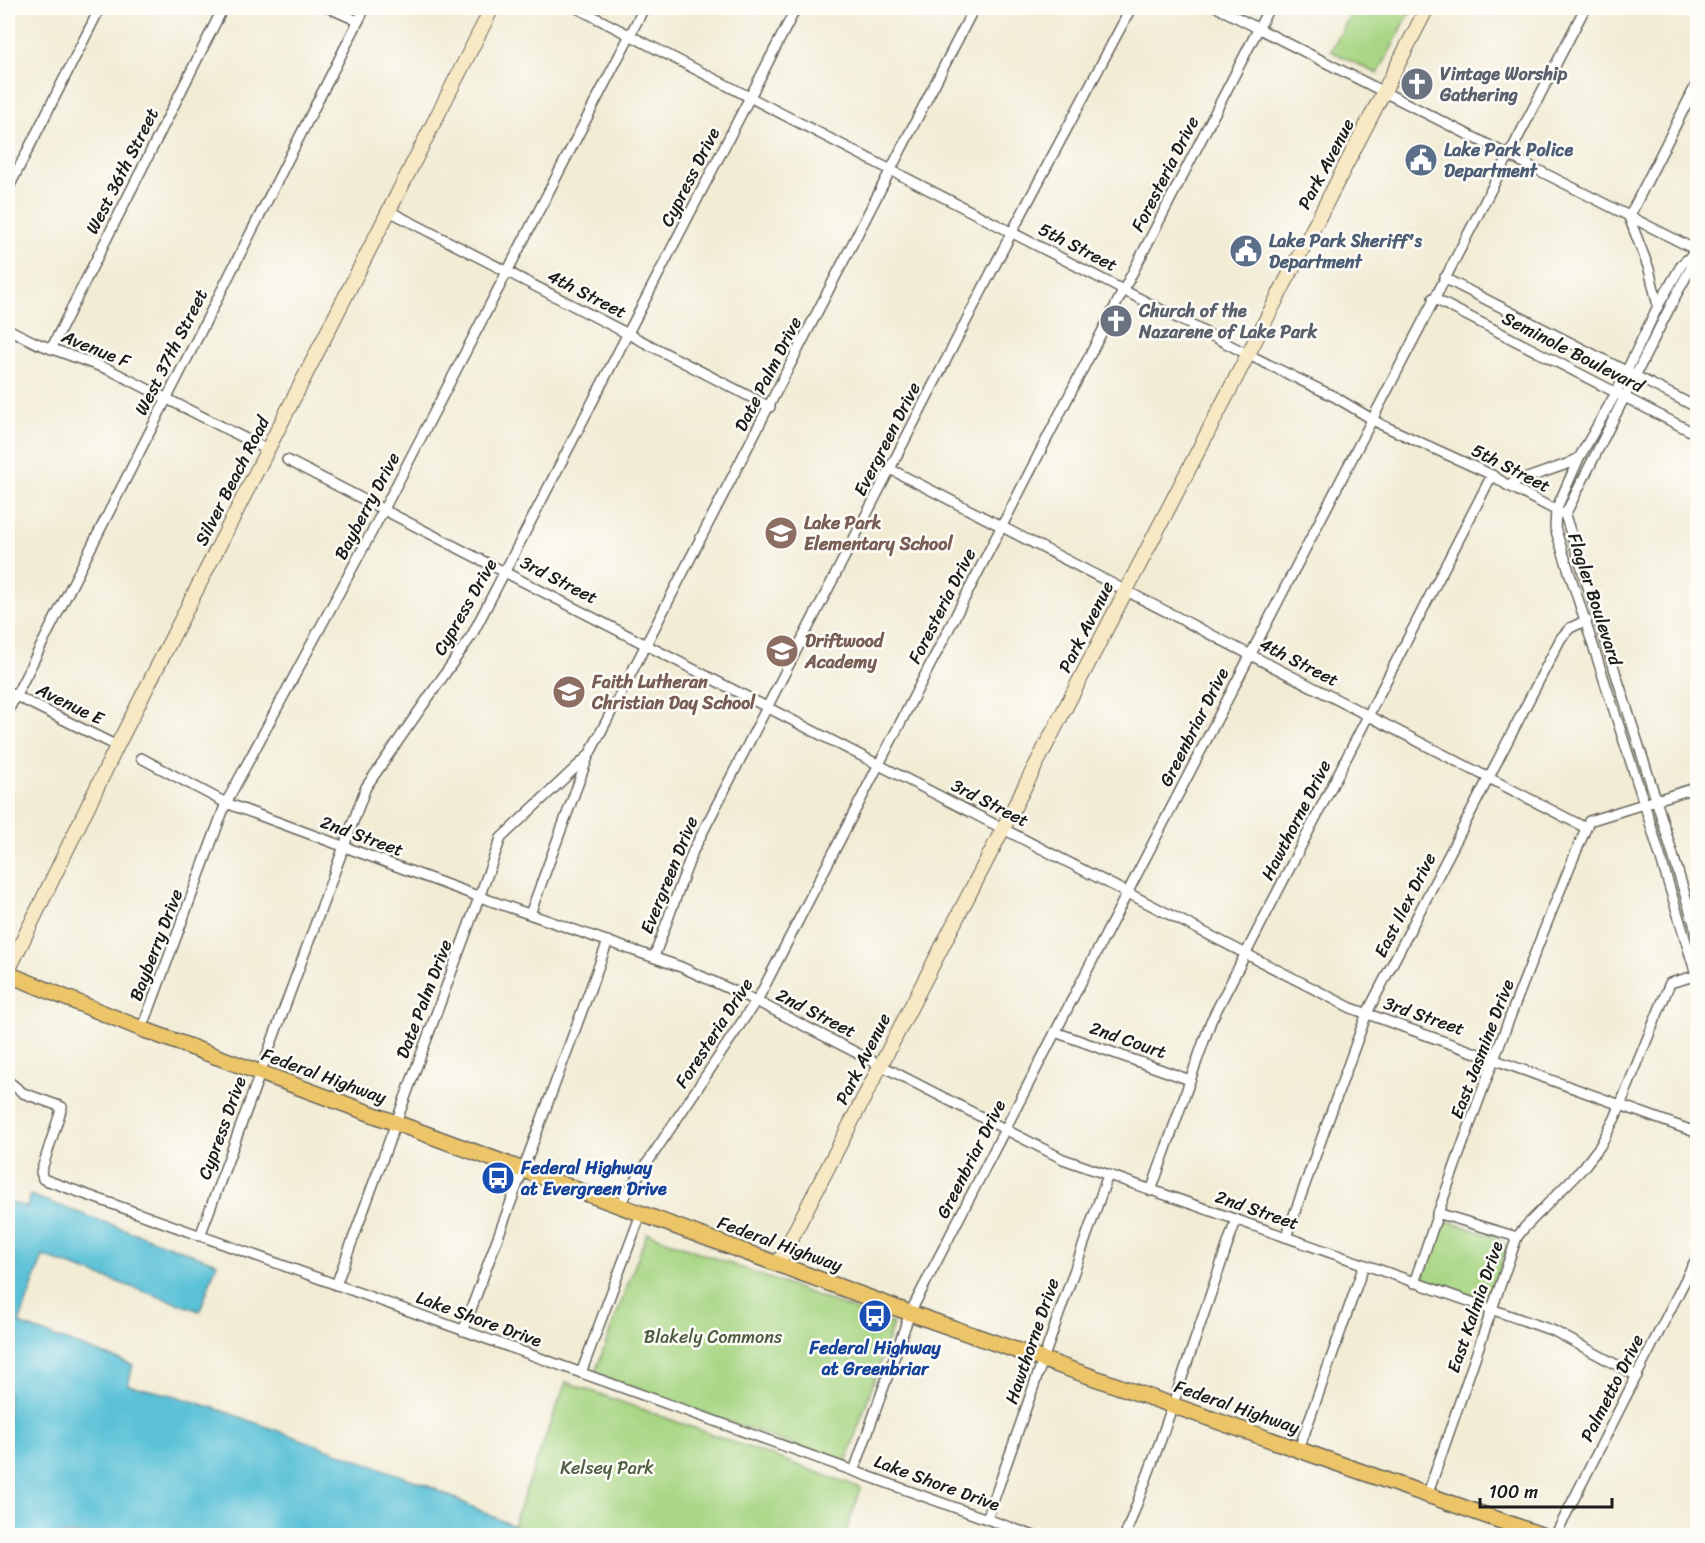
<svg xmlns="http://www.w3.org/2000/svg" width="1705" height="1543" viewBox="0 0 1705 1543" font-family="Sriracha,sans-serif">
<rect width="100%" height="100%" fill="#fdfcf7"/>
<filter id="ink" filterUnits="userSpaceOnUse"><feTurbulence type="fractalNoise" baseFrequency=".0167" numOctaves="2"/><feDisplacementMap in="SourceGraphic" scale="12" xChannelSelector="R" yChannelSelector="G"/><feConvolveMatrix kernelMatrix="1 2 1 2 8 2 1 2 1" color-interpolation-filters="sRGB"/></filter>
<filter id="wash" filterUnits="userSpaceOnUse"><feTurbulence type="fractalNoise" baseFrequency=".008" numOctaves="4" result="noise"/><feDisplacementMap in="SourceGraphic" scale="24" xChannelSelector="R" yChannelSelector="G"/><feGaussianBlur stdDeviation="1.35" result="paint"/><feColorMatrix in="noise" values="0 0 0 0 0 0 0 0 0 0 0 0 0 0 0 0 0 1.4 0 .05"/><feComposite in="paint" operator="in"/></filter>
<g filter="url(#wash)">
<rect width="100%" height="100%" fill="#f2ecd5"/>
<g fill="#a8d684" stroke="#627950" stroke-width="1.5">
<polygon points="1354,8 1412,8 1378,74 1331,51"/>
<polygon points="1448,1221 1497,1238 1507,1248 1490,1297 1487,1301 1428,1282 1423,1277 1439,1226"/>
<polygon points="647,1233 893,1324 847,1460 840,1462 599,1375 596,1370"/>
<polygon points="566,1382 861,1488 845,1535 532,1536 513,1525"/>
</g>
<polygon fill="#5ac1d7" stroke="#3b6e7a" stroke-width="1.5" points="30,1195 217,1263 200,1311 43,1256 19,1324 133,1365 128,1385 176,1396 226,1412 424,1484 532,1535 8,1535 8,1202 27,1207"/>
</g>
<g filter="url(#ink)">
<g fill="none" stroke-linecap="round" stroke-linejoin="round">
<g stroke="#67655d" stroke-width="12">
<g id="street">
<polyline points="329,8 358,21"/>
<polyline points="577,8 1247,354 1335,397 1382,425 1492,475 1507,485 1565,515"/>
<polyline points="1218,8 1698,251"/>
<polyline points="8,189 100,8"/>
<polyline points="389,211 770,407"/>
<polyline points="1698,250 1682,264 1658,306 1616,393 1579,458 1556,510 1555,528 1644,803 1698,981"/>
<polyline points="1698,261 1692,266 1676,295 1565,515 1654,793 1698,937"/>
<polyline points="1444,278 1698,408"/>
<polyline points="1433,298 1698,435"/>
<polyline points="1658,306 1649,269 1629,217 1698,81"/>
<polyline points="8,329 36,343 110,370 268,450"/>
<polyline points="51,349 223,8"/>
<polyline points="287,460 1351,1008 1698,1133"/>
<polyline points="890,469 1586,828"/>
<polyline points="1507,485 1567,464 1579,458"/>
<polyline points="8,692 117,746"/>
<polyline points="8,711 365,8"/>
<polyline points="141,758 226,803 480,897 681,967 756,1001 1063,1159 1554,1331 1637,1376"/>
<polyline points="530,914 588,757"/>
<polyline points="654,957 693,851 1012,232 1131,8"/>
<polyline points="142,1029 226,803 384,509 644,8"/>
<polyline points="1055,1032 1190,1080"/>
<polyline points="8,1081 23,1093 62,1107 41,1172 43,1179 1034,1536"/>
<polyline points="1151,1191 1211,1021 1492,475"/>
<polyline points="619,1205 760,995 1269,8"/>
<polyline points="1437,1213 1517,1237"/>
<polyline points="200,1236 366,787 472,635 796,8"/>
<polyline points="1286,1237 1367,1013 1561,638 1570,628 1587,620"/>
<path d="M1414 1283C1467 1127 1525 972 1589 821L1698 787"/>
<polyline points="336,1285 501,838 589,755 974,8"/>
<polyline points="463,1331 608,941"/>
<polyline points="581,1373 641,1214"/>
<polyline points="1299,1449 1364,1265"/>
<polyline points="854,1471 910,1313 1585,8"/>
<polyline points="1427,1496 1517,1237 1525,1227 1583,1168 1600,1146 1615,1118 1670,983 1698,975"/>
<polyline points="987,1519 1108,1175"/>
<polyline points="1125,1536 1161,1439 1236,1220"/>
<polyline points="1555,1536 1698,1255"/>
</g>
</g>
<g stroke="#67655d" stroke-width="16">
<g id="secondary">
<polyline points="8,971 117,746 492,8"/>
<polyline points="778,1264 1427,8"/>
</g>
</g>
<g stroke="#67655d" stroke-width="18">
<polyline id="primary" points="8,974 142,1029 910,1313 1544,1536"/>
</g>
<use href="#street" stroke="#fff" stroke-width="9"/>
<use href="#secondary" stroke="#f8e8c3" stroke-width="14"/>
<use href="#primary" stroke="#edc569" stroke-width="15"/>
</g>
</g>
<defs>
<g id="church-disc" transform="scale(1.725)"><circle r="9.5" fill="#6b7280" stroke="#fdfcf7"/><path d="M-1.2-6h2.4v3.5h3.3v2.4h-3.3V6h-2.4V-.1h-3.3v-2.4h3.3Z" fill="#fff"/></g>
<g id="civic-disc" transform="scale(1.725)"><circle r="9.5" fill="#5c6f8a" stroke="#fdfcf7"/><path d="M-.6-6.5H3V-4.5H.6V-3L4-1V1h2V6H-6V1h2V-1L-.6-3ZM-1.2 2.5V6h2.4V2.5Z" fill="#fff"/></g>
<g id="school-disc" transform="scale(1.725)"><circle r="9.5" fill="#8d6e63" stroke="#fdfcf7"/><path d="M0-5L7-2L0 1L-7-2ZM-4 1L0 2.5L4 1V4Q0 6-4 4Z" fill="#fff"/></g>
<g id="bus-disc" transform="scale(1.725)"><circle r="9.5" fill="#1a4fb4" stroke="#fdfcf7"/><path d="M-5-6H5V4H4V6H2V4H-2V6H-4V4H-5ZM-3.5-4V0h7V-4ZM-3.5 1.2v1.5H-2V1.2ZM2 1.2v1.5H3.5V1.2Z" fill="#fff"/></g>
</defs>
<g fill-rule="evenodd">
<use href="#church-disc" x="1417" y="84"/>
<use href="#civic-disc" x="1421" y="160"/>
<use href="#civic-disc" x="1246" y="251"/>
<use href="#church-disc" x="1116" y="321"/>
<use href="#school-disc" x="781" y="533"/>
<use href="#school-disc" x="782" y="651"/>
<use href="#school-disc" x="569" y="692"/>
<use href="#bus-disc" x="498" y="1178"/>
<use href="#bus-disc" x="875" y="1316"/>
</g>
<g text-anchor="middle" stroke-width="5" stroke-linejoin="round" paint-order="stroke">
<g font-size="18" font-weight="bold" fill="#5b616d" stroke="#fdfcf7" text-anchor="start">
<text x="1440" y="80">Vintage Worship<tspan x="1440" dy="21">Gathering</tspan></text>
<text x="1139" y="317">Church of the<tspan x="1139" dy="21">Nazarene of Lake Park</tspan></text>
</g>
<g font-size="18" font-weight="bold" fill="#4e5e75" stroke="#fdfcf7" text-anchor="start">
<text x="1444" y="156">Lake Park Police<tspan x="1444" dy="21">Department</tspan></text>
<text x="1269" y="247">Lake Park Sheriff's<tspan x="1269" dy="21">Department</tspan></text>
</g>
<g font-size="18" fill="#1c1c1c" stroke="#fdfcf7">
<text transform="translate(1326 164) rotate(-62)" y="6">Park Avenue</text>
<text transform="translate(122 171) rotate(-63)" y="6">West 36th Street</text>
<text transform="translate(1165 174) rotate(-63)" y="6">Foresteria Drive</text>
<text transform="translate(690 177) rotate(-63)" y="6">Cypress Drive</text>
<text transform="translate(1078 247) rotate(27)" y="6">5th Street</text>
<text transform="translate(587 294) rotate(27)" y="6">4th Street</text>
<text transform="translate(96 349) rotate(22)" y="6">Avenue F</text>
<text transform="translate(171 352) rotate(-63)" y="6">West 37th Street</text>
<text transform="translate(1573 352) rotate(27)" y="6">Seminole Boulevard</text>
<text transform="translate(768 374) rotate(-63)" y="6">Date Palm Drive</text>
<text transform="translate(887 439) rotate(-63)" y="6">Evergreen Drive</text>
<text transform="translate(1511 468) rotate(27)" y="6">5th Street</text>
<text transform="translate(232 481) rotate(-63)" y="6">Silver Beach Road</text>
<text transform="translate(367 506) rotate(-62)" y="6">Bayberry Drive</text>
<text transform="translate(559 580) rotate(27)" y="6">3rd Street</text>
<text transform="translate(1595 599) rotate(72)" y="6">Flagler Boulevard</text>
<text transform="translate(942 606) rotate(-63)" y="6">Foresteria Drive</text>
<text transform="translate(465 607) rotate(-60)" y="6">Cypress Drive</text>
<text transform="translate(1086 627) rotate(-63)" y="6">Park Avenue</text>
<text transform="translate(1299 662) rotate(27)" y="6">4th Street</text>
<text transform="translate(70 704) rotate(26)" y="6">Avenue E</text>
<text transform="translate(1194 727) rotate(-63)" y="6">Greenbriar Drive</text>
<text transform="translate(990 803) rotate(27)" y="6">3rd Street</text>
<text transform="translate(1296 820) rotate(-63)" y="6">Hawthorne Drive</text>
<text transform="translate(362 836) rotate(20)" y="6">2nd Street</text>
<text transform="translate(669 875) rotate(-68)" y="6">Evergreen Drive</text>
<text transform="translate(1405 905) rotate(-63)" y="6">East Ilex Drive</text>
<text transform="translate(156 945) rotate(-69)" y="6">Bayberry Drive</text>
<text transform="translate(424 999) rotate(-69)" y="6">Date Palm Drive</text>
<text transform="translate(816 1013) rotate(27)" y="6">2nd Street</text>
<text transform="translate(1424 1016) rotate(19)" y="6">3rd Street</text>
<text transform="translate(714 1033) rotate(-57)" y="6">Foresteria Drive</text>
<text transform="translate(1128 1040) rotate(19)" y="6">2nd Court</text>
<text transform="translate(1482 1049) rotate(-69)" y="6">East Jasmine Drive</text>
<text transform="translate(863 1059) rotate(-63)" y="6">Park Avenue</text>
<text transform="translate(324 1076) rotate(20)" y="6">Federal Highway</text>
<text transform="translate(222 1128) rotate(-70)" y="6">Cypress Drive</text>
<text transform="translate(971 1159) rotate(-63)" y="6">Greenbriar Drive</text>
<text transform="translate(1257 1210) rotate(19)" y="6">2nd Street</text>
<text transform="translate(780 1244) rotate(20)" y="6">Federal Highway</text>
<text transform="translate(1475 1307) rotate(-71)" y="6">East Kalmia Drive</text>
<text transform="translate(479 1319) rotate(20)" y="6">Lake Shore Drive</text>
<text transform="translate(1032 1341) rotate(-71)" y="6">Hawthorne Drive</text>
<text transform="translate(1612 1388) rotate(-63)" y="6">Palmetto Drive</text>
<text transform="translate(1237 1407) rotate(19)" y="6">Federal Highway</text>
<text transform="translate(937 1483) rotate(20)" y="6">Lake Shore Drive</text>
</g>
<g font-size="18" font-weight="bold" fill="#785e54" stroke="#fdfcf7" text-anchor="start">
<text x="804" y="529">Lake Park<tspan x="804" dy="21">Elementary School</tspan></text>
<text x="805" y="647">Driftwood<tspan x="805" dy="21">Academy</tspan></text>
<text x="592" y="688">Faith Lutheran<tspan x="592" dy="21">Christian Day School</tspan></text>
</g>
<g font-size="18" font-weight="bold" fill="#164399" stroke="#fdfcf7" text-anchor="start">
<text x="521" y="1174">Federal Highway<tspan x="521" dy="21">at Evergreen Drive</tspan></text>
<text x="875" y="1354" text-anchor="middle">Federal Highway<tspan x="875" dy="21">at Greenbriar</tspan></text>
</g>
<g font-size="18" fill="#4d5d40" stroke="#fdfcf7">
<text x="713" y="1343">Blakely Commons</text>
<text x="607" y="1474">Kelsey Park</text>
</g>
</g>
<rect width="1705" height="1543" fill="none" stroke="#fdfcf7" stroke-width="30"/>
<path d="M1480 1498v9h132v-9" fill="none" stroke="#1c1c1c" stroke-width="3"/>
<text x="1489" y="1498" font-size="18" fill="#1c1c1c" stroke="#fdfcf7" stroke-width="4.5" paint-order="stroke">100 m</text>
</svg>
